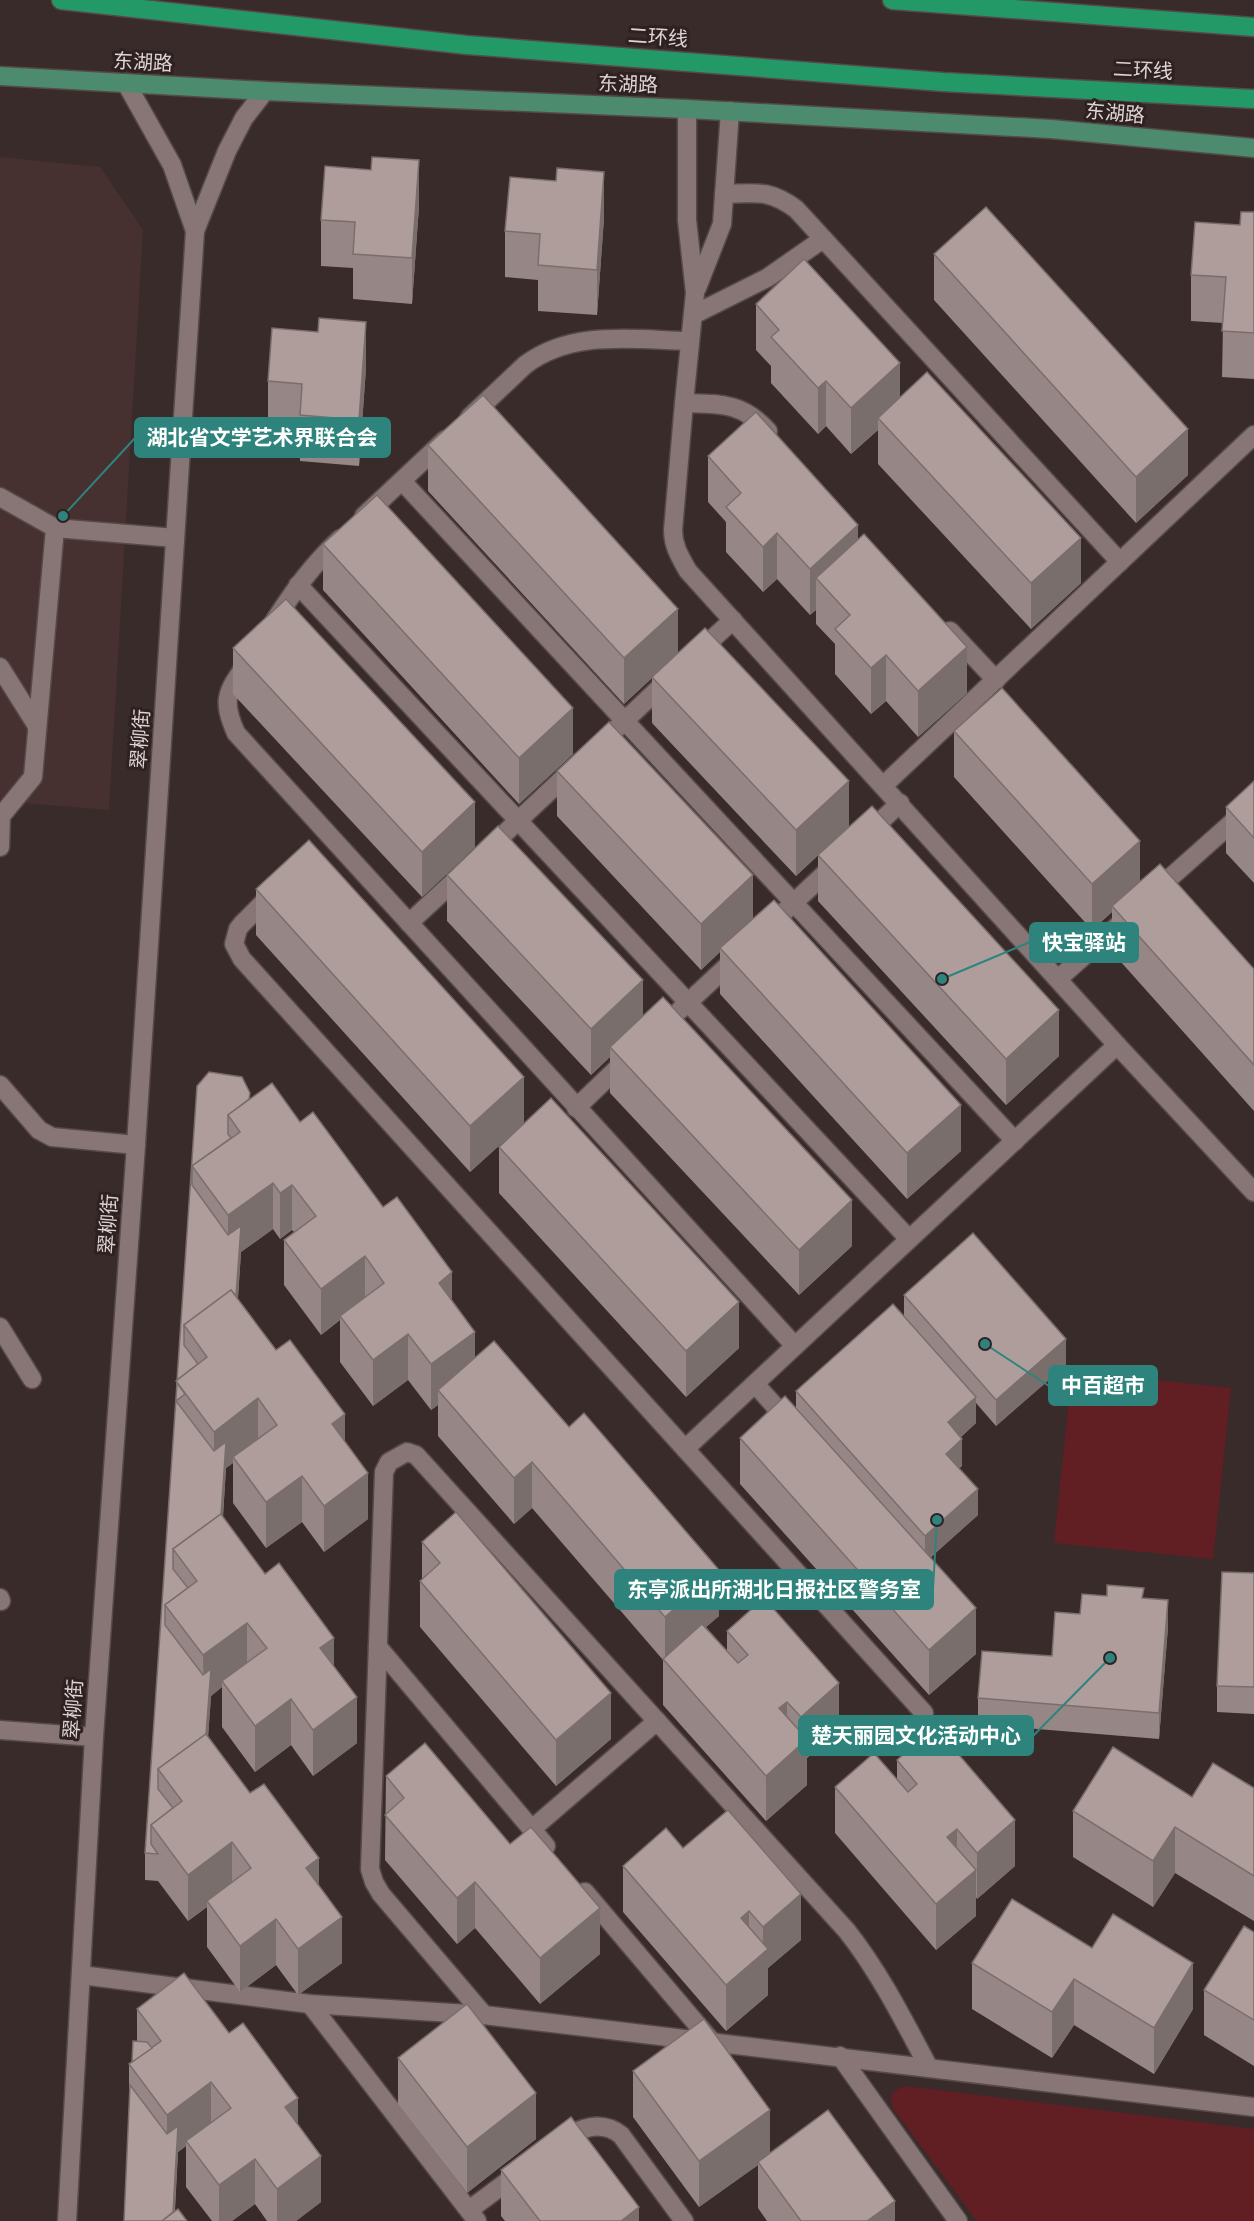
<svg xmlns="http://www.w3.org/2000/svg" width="1254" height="2221" viewBox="0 0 1254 2221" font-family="Spectral,'Noto Sans SC',serif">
<rect width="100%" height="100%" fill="#392b2a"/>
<polygon fill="#463030" points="0,157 100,167 143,230 109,810 0,801"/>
<g fill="#621f23">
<polygon points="1072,1371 1231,1388 1213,1559 1054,1543"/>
<path d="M905 2086 1254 2129V2221H977L894 2110C888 2096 891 2091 905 2086Z"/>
</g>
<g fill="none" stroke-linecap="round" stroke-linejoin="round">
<g stroke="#554949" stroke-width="21">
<g id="minor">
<polyline points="126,83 172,165 195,231"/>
<path d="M687 109V220L695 293 684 403 673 530C673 546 680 557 688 571L1117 1045 1254 1192"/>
<path d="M724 194C756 193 769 189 796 209L1120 562"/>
<polyline points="697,288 722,224 730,111"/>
<polyline points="693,315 767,278 823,239"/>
<path d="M684 403C720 404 742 402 768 431"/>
<path d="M470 417 525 365C573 329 634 340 690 341"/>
<polyline points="402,481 1015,1141"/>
<polyline points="0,497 55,528"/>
<polyline points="364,516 445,440"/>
<polyline points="298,585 909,1239"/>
<path d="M275 620C296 588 312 565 340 539"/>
<polyline points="950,631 996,680"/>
<polyline points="697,653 733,620"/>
<path d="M247 663C227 692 221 699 236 733L795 1346"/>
<polyline points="0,667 37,726"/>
<polyline points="616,729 670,678"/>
<polyline points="884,785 1254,435"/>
<polyline points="866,835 900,803"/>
<polyline points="0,847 1,816 33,777 55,528 175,538"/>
<polyline points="487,850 574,768"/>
<polyline points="273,893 242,924 238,929 234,944 242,959 924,1713"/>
<polyline points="1153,893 1254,803"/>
<polyline points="785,911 835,864"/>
<polyline points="409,923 465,871"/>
<polyline points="1058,979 1131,914"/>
<polyline points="680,1010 739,955"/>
<polyline points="0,1085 39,1130 52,1137 136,1145"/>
<polyline points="576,1108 627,1059"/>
<polyline points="0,1327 32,1379"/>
<polyline points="755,1384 791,1424"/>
<polyline points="685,1449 1117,1045"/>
<polyline points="0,1598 1,1601"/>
<polyline points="378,1647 546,1846"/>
<polyline points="0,1730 94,1737"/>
<polyline points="532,1829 657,1721"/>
<polyline points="585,1892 712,2042"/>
<polyline points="81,1975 310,2004 484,2015 1254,2107"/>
<polyline points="310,2004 477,2221"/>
<path d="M484 2015 381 1894 374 1882 370 1869 384 1472 389 1462 407 1452 416 1455 847 1931C880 1973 904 2021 929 2068"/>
<polyline points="840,2056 958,2221"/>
<path d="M562 2141C579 2127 602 2120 621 2135L684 2221"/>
<polyline points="469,2210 520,2172"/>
<polyline points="67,2221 94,1737 136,1145 195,231 227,151 244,118 265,91"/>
</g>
</g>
<g stroke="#554949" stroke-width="21">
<polyline id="major" points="0,76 265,91 687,109 1051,129 1254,148"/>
</g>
<g stroke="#554949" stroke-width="21">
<g id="highway">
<polyline points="61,0 467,45 943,82 1254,99"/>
<polyline points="892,0 1254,27"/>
</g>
</g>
<use href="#minor" stroke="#877675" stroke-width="18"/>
<use href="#major" stroke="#4c8b6d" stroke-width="18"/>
<use href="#highway" stroke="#249968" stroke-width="18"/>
</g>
<g fill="#968786">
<polygon points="419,206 412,304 353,299 353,268 321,266 321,220"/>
<polygon points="1254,212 1254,379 1222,377 1223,323 1191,321 1191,275"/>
<polygon points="604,218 597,315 538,311 538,280 505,277 505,231"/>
<polygon points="934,254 1188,475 1136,523 934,300"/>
<polygon points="756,304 900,397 1081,583 1031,629 878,464 878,430 851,454 826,426 818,434 771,383 771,366 756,350"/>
<polygon points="366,368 359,466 300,461 300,430 268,427 268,381"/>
<polygon points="428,445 678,653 849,827 1059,1056 1006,1105 818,901 818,855 796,876 652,723 652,678 624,704 428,491"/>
<polygon points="708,456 858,539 967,693 918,737 886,701 871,714 835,674 835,644 816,624 816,610 810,615 777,579 763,592 726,552 726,522 708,502"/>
<polygon points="323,544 573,754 519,804 323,590"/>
<polygon points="233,648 475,847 422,897 233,694"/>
<polygon points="954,731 1140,882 1254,969 1254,1111 1112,952 1112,912 1092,930 954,777"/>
<polygon points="557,771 753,919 961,1151 907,1199 720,994 720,952 701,970 557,816"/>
<polygon points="1254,781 1254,883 1226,853 1226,807"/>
<polygon points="447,875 643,1016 852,1246 799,1295 610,1093 610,1057 591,1075 447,921"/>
<polygon points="256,889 524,1123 470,1172 256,935"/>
<polygon points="197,1086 250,1099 300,1122 383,1207 452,1301 475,1357 719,1616 706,1627 727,1651 727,1631 839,1729 807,1758 807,1785 766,1821 663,1705 663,1660 532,1508 514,1524 438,1436 438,1405 431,1410 408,1380 373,1406 340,1362 340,1320 321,1335 284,1285 284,1240 294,1232 292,1230 280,1239 273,1229 241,1252 238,1299 345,1442 368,1519 324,1552 302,1522 266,1548 233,1503 233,1463 226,1468 223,1517 334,1666 357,1743 313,1776 291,1745 255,1772 222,1727 222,1687 211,1696 208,1737 319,1886 342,1963 298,1995 276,1965 240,1992 207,1947 207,1907 188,1921 158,1881 145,1880 145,1853 176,1397 176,1381 177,1380"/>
<polygon points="499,1147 739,1348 686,1397 499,1193"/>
<polygon points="904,1295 1066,1365 996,1426 976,1403 976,1423 961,1437 962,1466 959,1468 978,1515 930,1558 976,1654 929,1695 740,1484 740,1438 796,1409 796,1391 904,1316"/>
<polygon points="422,1542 611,1739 556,1786 420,1627 420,1581 422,1579"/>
<polygon points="1254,1573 1254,1714 1217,1712 1217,1686"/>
<polygon points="1144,1598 1168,1627 1159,1739 978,1724 978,1698 1052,1656 1080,1614"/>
<polygon points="897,1760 1015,1866 977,1899 976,1897 976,1916 936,1950 835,1833 835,1787 897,1779"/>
<polygon points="386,1776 600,1954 540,2004 475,1928 457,1944 385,1860"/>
<polygon points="1254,1788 1254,1921 1175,1873 1153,1907 1073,1857 1073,1811 1192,1797"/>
<polygon points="683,1848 801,1940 768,1968 768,1995 726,2031 623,1912 623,1866"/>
<polygon points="1254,1932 1254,2066 1204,2035 1204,1990"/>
<polygon points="1092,1948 1193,2009 1154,2074 1074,2025 1052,2058 972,2009 972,1963"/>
<polygon points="137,2009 298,2125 321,2202 296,2221 267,2221 255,2204 232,2221 212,2221 186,2187 186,2146 178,2152 175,2211 187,2221 124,2221 129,2110 129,2064 132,2062 137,2041"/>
<polygon points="398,2058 536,2139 467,2193 398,2104"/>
<polygon points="633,2071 770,2153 895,2221 767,2221 758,2208 758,2165 699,2207 633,2117"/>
<polygon points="501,2170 639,2221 505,2221 501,2216"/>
</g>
<g fill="#7a6e6d">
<polygon points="419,160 419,206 412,304 412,258"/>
<polygon points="604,172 604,218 597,315 597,270"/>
<polygon points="366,322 366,368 359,466 359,420"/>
<polygon points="900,363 900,409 878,418 878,430 851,454 851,408"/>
<polygon points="826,381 826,426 818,434 818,388"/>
<polygon points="1188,429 1188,475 1136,523 1136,477"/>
<polygon points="858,525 858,571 816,578 816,610 810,615 810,569"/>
<polygon points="777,533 777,579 763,592 763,547"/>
<polygon points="1081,538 1081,583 1031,629 1031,583"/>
<polygon points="678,609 678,654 624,704 624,658"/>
<polygon points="967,647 967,693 918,737 918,691"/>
<polygon points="886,655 886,701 871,714 871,668"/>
<polygon points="573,708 573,754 519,804 519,758"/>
<polygon points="849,781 849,827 796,876 796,830"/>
<polygon points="475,802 475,847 422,897 422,852"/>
<polygon points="1140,841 1140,887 1112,906 1112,912 1092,930 1092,884"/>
<polygon points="753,875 753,921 720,948 720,952 701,970 701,924"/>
<polygon points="643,980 643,1025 610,1047 610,1057 591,1075 591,1029"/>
<polygon points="1059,1010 1059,1056 1006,1105 1006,1059"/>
<polygon points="524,1077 524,1123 470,1172 470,1126"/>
<polygon points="961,1105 961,1151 907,1199 907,1153"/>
<polygon points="273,1183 273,1229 241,1252 235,1341 228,1261 228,1215"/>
<polygon points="292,1185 292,1230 280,1239 280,1193"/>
<polygon points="852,1200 852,1246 799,1295 799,1250"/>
<polygon points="365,1256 365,1302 340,1316 340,1320 321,1335 321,1289"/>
<polygon points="452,1272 452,1318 439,1283"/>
<polygon points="739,1302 739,1348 686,1397 686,1351"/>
<polygon points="475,1332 475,1377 438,1390 438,1405 431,1410 431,1364"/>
<polygon points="408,1334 408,1380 373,1406 373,1360"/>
<polygon points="1066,1339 1066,1365 996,1426 996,1400"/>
<polygon points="976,1397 976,1423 948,1449 948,1422"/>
<polygon points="258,1398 258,1444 233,1457 233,1463 226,1468 220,1561 214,1478 214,1432"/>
<polygon points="345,1414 345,1460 332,1424"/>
<polygon points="962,1439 962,1466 946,1480 946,1454"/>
<polygon points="532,1462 532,1508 514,1524 514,1478"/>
<polygon points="368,1473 368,1519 324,1552 324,1506"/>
<polygon points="302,1476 302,1522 266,1548 266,1502"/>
<polygon points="978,1489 978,1515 925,1562 925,1536"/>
<polygon points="719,1570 719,1616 665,1662 665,1617"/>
<polygon points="1168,1600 1168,1627 1159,1739 1159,1713"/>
<polygon points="976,1608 976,1654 929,1695 929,1650"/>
<polygon points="247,1623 247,1668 222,1681 222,1687 211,1696 205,1780 203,1655"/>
<polygon points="334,1638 334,1684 320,1648"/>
<polygon points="839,1683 839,1729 807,1758 807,1785 766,1821 766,1776 801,1744 801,1717"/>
<polygon points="611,1693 611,1739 556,1786 556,1740"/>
<polygon points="357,1697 357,1743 313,1776 313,1730"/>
<polygon points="291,1699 291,1745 255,1772 255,1726"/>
<polygon points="787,1702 787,1748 779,1708"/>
<polygon points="1015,1820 1015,1866 977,1899 977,1853"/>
<polygon points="1175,1827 1175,1873 1153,1907 1153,1861"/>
<polygon points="957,1829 957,1875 947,1837"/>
<polygon points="232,1842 232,1888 207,1901 207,1907 188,1921 188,1875"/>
<polygon points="319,1858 319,1904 306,1868"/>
<polygon points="976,1870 976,1916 936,1950 936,1904"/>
<polygon points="475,1882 475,1928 457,1944 457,1898"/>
<polygon points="801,1894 801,1940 768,1968 768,1995 726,2031 726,1985 763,1954 763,1927"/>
<polygon points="600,1908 600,1954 540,2004 540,1958"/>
<polygon points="749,1911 749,1957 741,1918"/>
<polygon points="342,1917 342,1963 298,1995 298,1949"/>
<polygon points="276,1919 276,1965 240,1992 240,1946"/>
<polygon points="1193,1963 1193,2009 1154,2074 1154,2028"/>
<polygon points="1074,1979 1074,2025 1052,2058 1052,2012"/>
<polygon points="211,2082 211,2128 186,2141 186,2146 178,2152 174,2221 167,2160 167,2115"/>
<polygon points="536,2093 536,2139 467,2193 467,2147"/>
<polygon points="298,2098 298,2143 285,2107"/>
<polygon points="770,2110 770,2156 758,2162 758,2165 699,2207 699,2161"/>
<polygon points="321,2156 321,2202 296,2221 277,2221 277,2189"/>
<polygon points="255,2159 255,2204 232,2221 219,2221 219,2185"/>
<polygon points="895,2201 895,2221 867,2221"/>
<polygon points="639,2207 639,2221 621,2221"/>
</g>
<g fill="#af9d9c" stroke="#7a6e6d" stroke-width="1.5">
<polygon points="372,157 419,160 412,258 353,254 355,222 321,220 325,166 371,170"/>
<polygon points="557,168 604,172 597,270 538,265 540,234 505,231 510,177 556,181"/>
<polygon points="986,207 1188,429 1136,477 934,254"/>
<polygon points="1241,212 1254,212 1254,333 1222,331 1226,277 1191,275 1195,222 1240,225"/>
<polygon points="804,259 900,363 851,408 826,381 818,388 771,337 779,330 756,304"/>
<polygon points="319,318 366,322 359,420 300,415 302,384 268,381 272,328 318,332"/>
<polygon points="927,372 1081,538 1031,583 878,418"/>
<polygon points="483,395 678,609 624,658 428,445"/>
<polygon points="756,412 858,525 810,569 777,533 763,547 726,507 741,493 708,456"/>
<polygon points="377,495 573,708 519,758 323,544"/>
<polygon points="864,534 967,647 918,691 886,655 871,668 835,629 850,615 816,578"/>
<polygon points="286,599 475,802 422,852 233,648"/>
<polygon points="705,628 849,781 796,830 652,677"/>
<polygon points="1002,688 1140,841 1092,884 954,731"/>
<polygon points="609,722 753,875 701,924 557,771"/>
<polygon points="1254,781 1254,838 1226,807"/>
<polygon points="872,806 1059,1010 1006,1059 818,855"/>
<polygon points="498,826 643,980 591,1029 447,875"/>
<polygon points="309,840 524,1077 470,1126 256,889"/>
<polygon points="1160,864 1254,969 1254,1065 1112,906"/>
<polygon points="774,900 961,1105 907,1153 720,948"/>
<polygon points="663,997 852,1200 799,1250 610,1047"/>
<polygon points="209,1072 242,1077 250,1093 249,1099 228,1115 228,1134 231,1138 192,1166 192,1185 228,1235 241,1226 236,1296 231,1290 184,1325 184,1345 198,1364 177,1380 197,1086"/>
<polygon points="272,1083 300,1122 313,1112 383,1207 397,1197 452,1272 439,1283 475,1332 431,1364 408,1334 373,1360 340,1316 384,1283 365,1256 321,1289 284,1240 316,1216 292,1185 280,1193 273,1183 228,1215 192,1166 240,1132 228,1115"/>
<polygon points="551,1098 739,1302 686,1351 499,1147"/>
<polygon points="973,1233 1066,1339 996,1400 904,1295"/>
<polygon points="231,1290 276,1350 290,1340 345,1414 332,1424 368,1473 324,1506 302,1476 266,1502 233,1457 277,1425 258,1398 214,1432 176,1381 207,1357 184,1325"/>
<polygon points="893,1304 976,1397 948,1422 962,1439 946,1454 978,1489 925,1536 796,1391"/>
<polygon points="494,1341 569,1427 584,1413 719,1570 665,1617 532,1462 514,1478 438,1390"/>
<polygon points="177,1383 185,1394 176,1401 214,1451 226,1442 221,1515 221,1514 173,1549 173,1569 188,1588 165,1605 165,1625 203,1675 211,1669 206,1734 158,1769 158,1789 173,1808 151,1825 151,1844 158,1854 145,1853"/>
<polygon points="785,1396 976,1608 929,1650 740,1438"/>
<polygon points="456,1512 611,1693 556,1740 420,1581 440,1563 422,1542"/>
<polygon points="221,1514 265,1574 279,1563 334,1638 320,1648 357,1697 313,1730 291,1699 255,1726 222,1681 267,1648 247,1623 203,1655 165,1605 197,1581 173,1549"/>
<polygon points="1222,1572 1254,1573 1254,1687 1217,1686"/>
<polygon points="1107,1585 1144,1588 1142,1598 1168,1600 1159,1713 978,1698 982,1651 1052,1656 1055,1612 1080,1614 1082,1594 1107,1596"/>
<polygon points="764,1598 839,1683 801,1717 787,1702 779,1708 807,1739 766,1776 663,1659 702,1624 738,1663 748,1655 727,1631"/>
<polygon points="935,1727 1015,1820 977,1853 957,1829 947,1837 976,1870 936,1904 835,1787 874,1753 908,1792 917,1784 897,1760"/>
<polygon points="206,1734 250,1793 264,1784 319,1858 306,1868 342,1917 298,1949 276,1919 240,1946 207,1901 251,1868 232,1842 188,1875 151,1825 182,1801 158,1769"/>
<polygon points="425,1743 510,1844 531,1827 600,1908 540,1958 475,1882 457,1898 385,1815 404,1798 386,1776"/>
<polygon points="1113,1747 1192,1797 1213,1763 1254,1788 1254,1876 1175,1827 1153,1861 1073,1811"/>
<polygon points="728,1810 801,1894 763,1927 749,1911 741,1918 768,1949 726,1985 623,1866 666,1828 683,1848"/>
<polygon points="1012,1899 1092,1948 1113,1914 1193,1963 1154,2028 1074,1979 1052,2012 972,1963"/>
<polygon points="1244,1926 1254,1932 1254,2020 1204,1990"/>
<polygon points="184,1973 229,2033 243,2023 298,2098 285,2107 321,2156 277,2189 255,2159 219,2185 186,2141 231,2108 211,2082 167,2115 129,2064 161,2041 137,2009"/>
<polygon points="467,2004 536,2093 467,2147 398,2058"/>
<polygon points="704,2019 770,2110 699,2161 633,2071"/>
<polygon points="133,2041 147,2042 152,2048 132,2062"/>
<polygon points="130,2085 167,2134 178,2126 173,2212 162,2221 124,2221"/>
<polygon points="828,2110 895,2201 867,2221 801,2221 758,2162"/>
<polygon points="571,2117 639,2207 621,2221 540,2221 501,2170"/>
<polygon points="178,2209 187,2221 162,2221"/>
</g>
<g text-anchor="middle" stroke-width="6" stroke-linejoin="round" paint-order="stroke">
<g font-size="20" fill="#ded4d4" stroke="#2f2121">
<text transform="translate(658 37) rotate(4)" y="7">二环线</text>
<text transform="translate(143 62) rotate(3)" y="7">东湖路</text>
<text transform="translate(1143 70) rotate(3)" y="7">二环线</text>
<text transform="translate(628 84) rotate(2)" y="7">东湖路</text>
<text transform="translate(1115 113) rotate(5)" y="7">东湖路</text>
<text transform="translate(140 739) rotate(-86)" y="7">翠柳街</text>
<text transform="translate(108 1224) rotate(-86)" y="7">翠柳街</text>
<text transform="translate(73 1709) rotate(-86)" y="7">翠柳街</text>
</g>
</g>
<path fill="none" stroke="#2e847d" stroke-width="2" d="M63 516L135 438M942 979L1030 942M985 1344L1049 1386M937 1520L933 1589M1110 1658L1033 1736"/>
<g fill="#2e847d" stroke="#2f2121" stroke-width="2">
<circle cx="63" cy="516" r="6"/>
<circle cx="942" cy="979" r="6"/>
<circle cx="985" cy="1344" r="6"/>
<circle cx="937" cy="1520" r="6"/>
<circle cx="1110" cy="1658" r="6"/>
</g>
<g fill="#2e847d" stroke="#2e847d" stroke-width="2">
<rect x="135" y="418" width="255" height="39" rx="6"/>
<rect x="1030" y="923" width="108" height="39" rx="6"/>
<rect x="1049" y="1366" width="108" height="39" rx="6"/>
<rect x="615" y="1570" width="318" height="39" rx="6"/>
<rect x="799" y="1716" width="234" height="39" rx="6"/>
</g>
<g font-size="21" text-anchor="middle" font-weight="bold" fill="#fff">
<text x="262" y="445">湖北省文学艺术界联合会</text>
<text x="1084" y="950">快宝驿站</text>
<text x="1103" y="1393">中百超市</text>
<text x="774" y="1597">东亭派出所湖北日报社区警务室</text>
<text x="916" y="1743">楚天丽园文化活动中心</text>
</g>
</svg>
